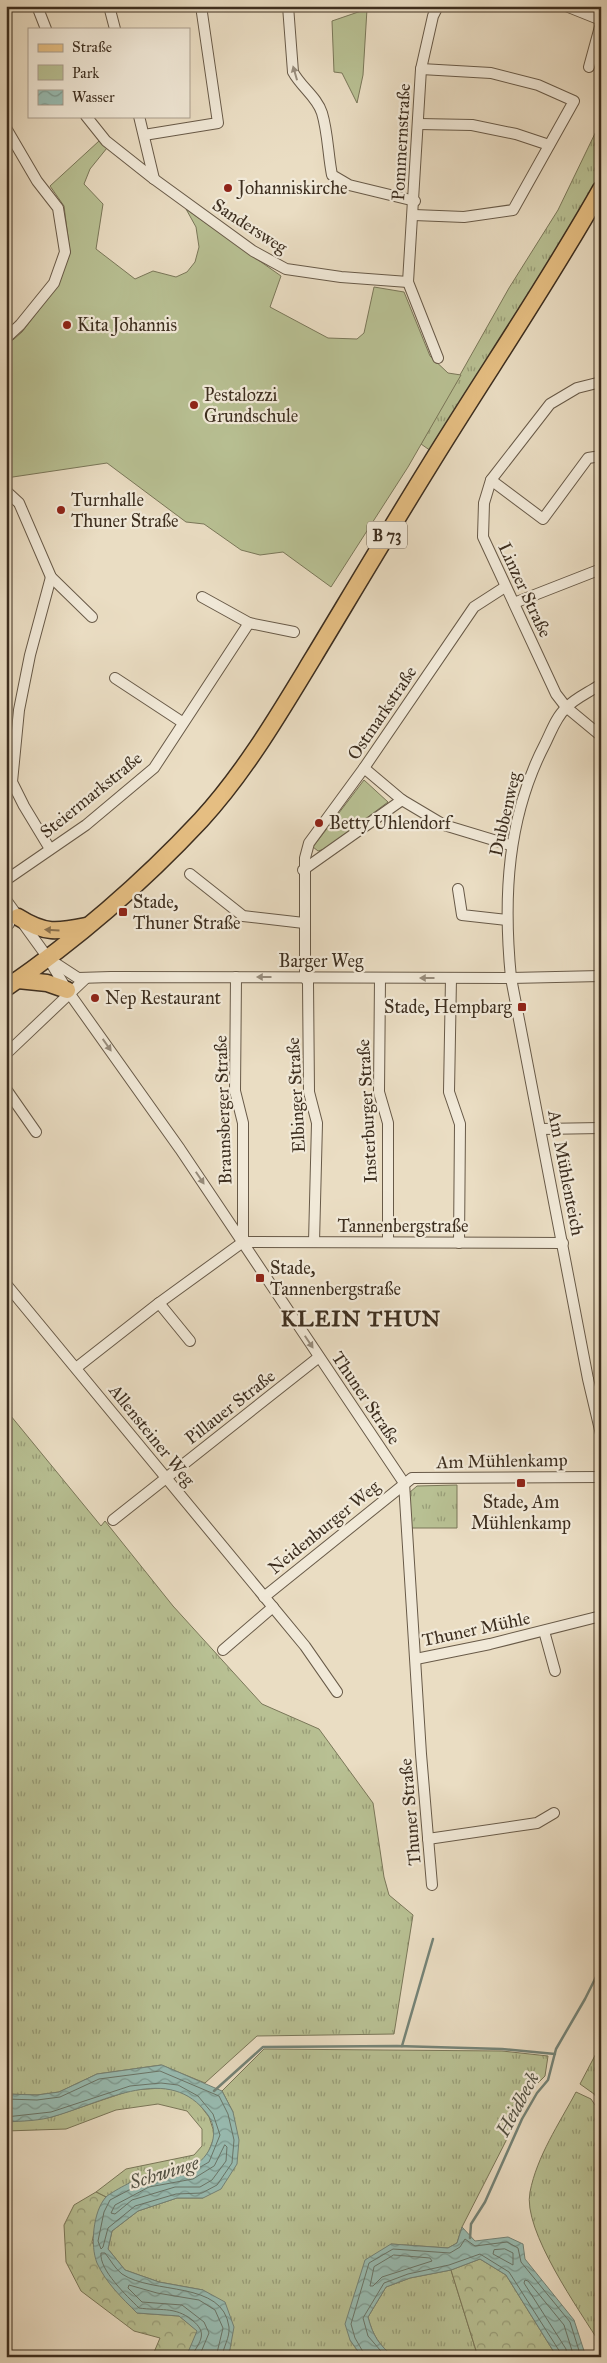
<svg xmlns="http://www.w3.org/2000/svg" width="607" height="2363" viewBox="0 0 607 2363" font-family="'IM FELL Great Primer',serif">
<defs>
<pattern id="grass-tufts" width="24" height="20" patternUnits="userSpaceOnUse" patternTransform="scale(1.25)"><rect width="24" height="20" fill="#b8c093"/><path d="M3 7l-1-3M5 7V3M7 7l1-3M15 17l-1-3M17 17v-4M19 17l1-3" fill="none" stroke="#979c77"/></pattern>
<pattern id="forest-crowns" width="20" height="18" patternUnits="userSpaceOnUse" patternTransform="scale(1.25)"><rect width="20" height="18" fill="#b8c093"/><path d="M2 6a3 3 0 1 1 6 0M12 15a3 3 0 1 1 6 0" fill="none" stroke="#979c77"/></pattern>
<pattern id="water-waves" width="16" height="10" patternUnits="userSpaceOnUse" patternTransform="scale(1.25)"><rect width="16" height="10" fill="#98bcb2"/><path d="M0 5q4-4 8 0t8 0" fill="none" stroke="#7d9990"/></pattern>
</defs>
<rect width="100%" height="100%" fill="#eaddc3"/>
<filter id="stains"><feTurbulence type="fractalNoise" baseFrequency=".004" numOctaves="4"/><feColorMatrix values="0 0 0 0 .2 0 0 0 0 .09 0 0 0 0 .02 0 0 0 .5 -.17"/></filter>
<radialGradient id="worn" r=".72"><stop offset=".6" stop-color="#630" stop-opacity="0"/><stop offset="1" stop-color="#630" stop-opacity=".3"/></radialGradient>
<g fill="url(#grass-tufts)" stroke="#7a7759">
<polygon points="601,121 601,177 597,185 431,451 421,444 509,288 558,210"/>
<polygon points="6,1410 101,1526 105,1521 173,1606 262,1704 319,1729 373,1803 384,1877 389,1895 413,1915 394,2034 257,2036 205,2083 161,2065 97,2074 59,2092 37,2095 6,2094"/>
<polygon points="457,1485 457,1528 411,1528 409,1493 417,1486"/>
<polygon points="601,2044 601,2104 594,2094 580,2084"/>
<polygon points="264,2049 502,2051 548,2056 545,2076 533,2088 462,2227 457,2243 448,2248 391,2244 350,2340 362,2357 226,2357 230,2349 203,2290 159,2282 125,2270 108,2249 112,2231 138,2211 177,2198 203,2198 233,2112 222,2091"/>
<polygon points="162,2088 177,2090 196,2100 209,2117 215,2135 206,2158 187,2169 145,2176 106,2197 96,2192 126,2169 194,2155 202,2146 202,2129 187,2111 158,2104 116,2110 66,2129 6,2131 6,2122 52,2117 132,2090"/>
<path d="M576 2092 591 2099 601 2114V2345C580 2311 522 2230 530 2192 537 2156 559 2124 576 2092Z"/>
<path d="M451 2270 478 2357H394C379 2345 373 2336 368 2317L386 2287 410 2278Z"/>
</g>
<g fill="url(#forest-crowns)" stroke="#7a7759">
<polygon points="96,2192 106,2197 99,2210 92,2242 137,2313 179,2316 198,2331 186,2357 152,2357 160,2338 134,2331 81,2291 66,2262 64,2225 74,2205"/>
<polygon points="480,2259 506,2275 557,2357 478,2357 451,2270"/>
</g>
<g fill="#b8c093" stroke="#7a7759">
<polygon points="367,9 363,75 357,103 342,73 334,72 332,21"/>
<polygon points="99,141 107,148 90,169 84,184 103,204 96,249 135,279 153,271 176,277 187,272 195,262 199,247 196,227 186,209 281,276 270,307 328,338 357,339 364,333 374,287 404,292 430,356 448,373 461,375 408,467 331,587 283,552 260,555 241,550 204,524 186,522 107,463 6,478 6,346 22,332 58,285 70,253 64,206 50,186"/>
<polygon points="364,780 388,802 325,849 318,851 313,847"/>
</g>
<g fill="url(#water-waves)" stroke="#748377">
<path d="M162 2065 222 2091 233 2112 239 2140 237 2164 221 2189 203 2198H177L138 2211 112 2231 108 2249 125 2270 159 2282 203 2290 225 2302 234 2327 230 2349 226 2357H186L197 2331 179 2316 137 2313C122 2298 106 2283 97 2263 90 2246 93 2211 106 2197 111 2192 138 2178 145 2176 159 2172 174 2173 187 2169 208 2162 222 2135 208 2115 170 2062 104 2102 55 2116 40 2121 22 2121 6 2122V2094L37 2095 59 2092 97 2074Z"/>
<path d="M462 2227 475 2241 508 2237 523 2244 525 2259 574 2320 586 2357H557L506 2275 480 2259 451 2270 410 2278 386 2287 368 2317C373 2336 379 2345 394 2357H362L350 2340 345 2324 365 2260 391 2244 448 2248 457 2243Z"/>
</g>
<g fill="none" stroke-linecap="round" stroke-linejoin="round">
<g stroke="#6a7568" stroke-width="1">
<polyline points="6,2099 37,2100 60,2097 99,2079 160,2071 219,2096 228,2114 234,2140 232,2163 217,2185 202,2193 176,2194 135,2206 108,2228 103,2247 101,2249 98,2241 104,2212 110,2200 146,2181 188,2174 209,2162 220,2135 213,2114 198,2096 178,2085 161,2083 130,2086 51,2112 6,2117"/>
<polygon points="225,2145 227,2147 226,2161 212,2180 200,2187 175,2187 132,2200 115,2214 111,2213 115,2205 149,2187 193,2179 214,2166"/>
<polygon points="505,2249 513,2253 513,2265 493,2254 494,2250"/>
<polygon points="394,2255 430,2258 432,2261 382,2277 373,2286 370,2286 374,2267"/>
<path d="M191 2357C201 2340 208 2333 192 2320 175 2306 159 2311 139 2308 127 2296 99 2270 101 2253H105C110 2259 115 2269 122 2274 153 2295 223 2280 229 2327 230 2338 223 2347 222 2357"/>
<polyline points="199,2357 209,2333 204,2322 182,2305 142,2302 128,2288 129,2285 157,2293 199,2300 215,2310 223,2328 216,2357"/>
<polyline points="366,2357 355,2338 351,2324 369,2263 393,2249 450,2253 460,2247 465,2239 475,2246 507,2242 518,2248 521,2262 570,2322 581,2357"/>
<polyline points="386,2357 368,2336 363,2318 384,2283 408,2274 449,2265 480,2254 509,2272 560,2352 561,2357"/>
<polyline points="567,2357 566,2349 524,2283 525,2280 528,2281 564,2325 574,2357"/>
</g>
<g stroke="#748377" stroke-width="2.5">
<polyline points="402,2046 433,1939"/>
<polyline points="214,2091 263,2047 397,2046 502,2049 555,2054"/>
<polyline points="470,2238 471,2224 485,2202 522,2119 537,2093 548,2080 556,2049 585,1999 597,1975 601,1975"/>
</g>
<g stroke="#685a48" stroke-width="12">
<g id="street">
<polyline points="37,6 46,29"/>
<polyline points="109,6 115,29"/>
<path d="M288 6 293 72C301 87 317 97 322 113 328 133 328 155 332 175L349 185 415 201"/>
<polyline points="438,6 433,16 421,69 408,282 438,358"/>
<polyline points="566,6 601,20"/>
<polyline points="589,67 601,23"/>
<polyline points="86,116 106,141 154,179 253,251 286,269 341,277 408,282"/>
<polyline points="139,116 154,179"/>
<polyline points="419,124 472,125 516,134 549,145"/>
<polyline points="6,128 37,181 58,208 65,252 54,283 20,325 6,338"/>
<polyline points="144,135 218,123 201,6"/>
<polyline points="414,215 464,217 513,210 574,101 538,85 491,73 421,69"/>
<polyline points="601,382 577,388 550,404 491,480 484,503 483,537 556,694 566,707 601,736"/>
<polyline points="491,480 543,519 588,458 601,456"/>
<polyline points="6,491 19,503 51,577 92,617"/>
<polyline points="202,597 249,623 294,632"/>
<polyline points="514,603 601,569"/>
<polyline points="115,678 182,722"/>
<path d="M601 684C590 692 575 698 566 708 556 717 551 732 545 744 507 817 503 897 511 978L588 1379 601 1434"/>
<polyline points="364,768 402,800 444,825 510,845"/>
<polyline points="50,849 24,806 12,782 19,710 30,655 51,577"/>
<polyline points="303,870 402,800"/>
<polyline points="190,874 243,916 304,923"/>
<polyline points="6,880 86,825 154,768 249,623"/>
<polyline points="458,889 462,915 507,920"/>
<polyline points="6,900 48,958 67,990 180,1149 404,1483 421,1754 432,1885"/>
<polyline points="6,926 9,924"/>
<polyline points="49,959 78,978 111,977 511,978 601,976"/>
<polyline points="236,977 235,1091 243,1123 243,1242"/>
<polyline points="380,978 379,1092 388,1123 388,1242"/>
<polyline points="451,978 449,1092 460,1124 459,1243"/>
<polyline points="6,1054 85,979"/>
<polyline points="6,1089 36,1132"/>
<polyline points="541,1129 601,1128"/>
<polyline points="243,1242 563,1243"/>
<polyline points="314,1242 317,1123 309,1092 308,982 305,978 305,858 309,843 364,768 474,607 505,587"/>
<polyline points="6,1284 305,1646 337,1692"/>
<polyline points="159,1303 190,1341"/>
<polyline points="76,1368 159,1303 243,1242"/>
<polyline points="113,1520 319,1357"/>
<polyline points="264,1597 412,1478 601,1477"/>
<polyline points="544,1631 555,1671"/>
<polyline points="223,1650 273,1607"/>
<polyline points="416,1659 490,1644 601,1616"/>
<polyline points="428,1839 537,1823 554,1813"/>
</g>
</g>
<g stroke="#3d2e1f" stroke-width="19">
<g id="primary">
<path d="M18 917C45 934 57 932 86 926"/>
<polyline points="18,980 47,983 67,990"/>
<path d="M6 988C76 940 143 882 201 820 245 772 279 714 313 658 351 595 389 531 428 468 485 375 547 285 601 189"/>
</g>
</g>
<use href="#street" stroke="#f1e9d8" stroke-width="10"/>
<use href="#primary" stroke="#e5be82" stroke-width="16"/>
</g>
<defs><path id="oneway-solid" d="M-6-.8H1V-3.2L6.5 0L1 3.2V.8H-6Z" transform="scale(1.25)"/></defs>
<g fill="#978c7c">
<use href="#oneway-solid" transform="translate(295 73) rotate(-106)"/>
<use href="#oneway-solid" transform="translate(264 977) rotate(-180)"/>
<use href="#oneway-solid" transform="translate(427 978) rotate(-180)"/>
<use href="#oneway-solid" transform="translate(107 1045) rotate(55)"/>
<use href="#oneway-solid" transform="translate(200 1178) rotate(56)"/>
<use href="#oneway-solid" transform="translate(309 1342) rotate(56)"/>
</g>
<use fill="#896f4c" href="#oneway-solid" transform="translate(52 930) rotate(-177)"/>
<g fill="#8f2418" stroke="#f1e9d8" stroke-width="2">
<circle cx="228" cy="188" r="5"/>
<circle cx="67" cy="325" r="5"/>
<circle cx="194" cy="405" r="5"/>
<circle cx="61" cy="510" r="5"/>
<circle cx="319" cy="823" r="5"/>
<rect x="118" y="907" width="10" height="10" rx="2.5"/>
<circle cx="95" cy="998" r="5"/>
<rect x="517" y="1002" width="10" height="10" rx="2.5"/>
<rect x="255" y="1273" width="10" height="10" rx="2.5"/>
<rect x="516" y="1478" width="10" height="10" rx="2.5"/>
</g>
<g text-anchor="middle" stroke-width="4.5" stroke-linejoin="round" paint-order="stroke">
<rect fill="#f1e9d8" stroke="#736656" stroke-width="1" x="367" y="521.5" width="40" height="27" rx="4"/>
<g font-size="16" font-weight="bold" fill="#3d2e1f">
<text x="387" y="541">B 73</text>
</g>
<g font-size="18" fill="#3d2e1f" stroke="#f1e9d8">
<text transform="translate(401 142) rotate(-87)" y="6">Pommernstraße</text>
<text transform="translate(250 226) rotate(33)" y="6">Sandersweg</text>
<text transform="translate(525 590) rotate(65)" y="6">Linzer Straße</text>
<text transform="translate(382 713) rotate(-56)" y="6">Ostmarkstraße</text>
<text transform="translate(91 795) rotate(-39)" y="6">Steiermarkstraße</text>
<text transform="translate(505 814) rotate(-77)" y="6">Dubbenweg</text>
<text x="321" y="967">Barger Weg</text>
<text transform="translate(296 1095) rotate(-93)" y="6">Elbinger Straße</text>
<text transform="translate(223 1110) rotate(-92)" y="6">Braunsberger Straße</text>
<text transform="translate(367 1111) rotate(-93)" y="6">Insterburger Straße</text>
<text transform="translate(566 1173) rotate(79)" y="6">Am Mühlenteich</text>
<text x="403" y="1232">Tannenbergstraße</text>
<text transform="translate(366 1398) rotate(56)" y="6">Thuner Straße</text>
<text transform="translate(230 1407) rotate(-38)" y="6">Pillauer Straße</text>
<text transform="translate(152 1435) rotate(51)" y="6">Allensteiner Weg</text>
<text transform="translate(502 1461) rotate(-1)" y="6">Am Mühlenkamp</text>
<text transform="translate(324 1527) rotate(-39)" y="6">Neidenburger Weg</text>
<text transform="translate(476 1629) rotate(-12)" y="6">Thuner Mühle</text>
<text transform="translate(410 1812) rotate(-95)" y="6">Thuner Straße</text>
</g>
<g font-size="18" fill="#3d2e1f" stroke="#f1e9d8" text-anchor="start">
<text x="238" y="194">Johanniskirche</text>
<text x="77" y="331">Kita Johannis</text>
<text x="204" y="401">Pestalozzi<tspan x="204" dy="21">Grundschule</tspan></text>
<text x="71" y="506">Turnhalle<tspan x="71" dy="21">Thuner Straße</tspan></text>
<text x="329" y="829">Betty Uhlendorf</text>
<text x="133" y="908">Stade,<tspan x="133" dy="21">Thuner Straße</tspan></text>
<text x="105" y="1004">Nep Restaurant</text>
<text x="512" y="1013" text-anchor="end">Stade, Hempbarg</text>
<text x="270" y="1274">Stade,<tspan x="270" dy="21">Tannenbergstraße</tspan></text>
<text x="521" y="1508" text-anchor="middle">Stade, Am<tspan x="521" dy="21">Mühlenkamp</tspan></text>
</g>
<g font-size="19" font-style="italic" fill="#545244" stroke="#f1e9d8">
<text transform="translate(517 2104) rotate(-62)" y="7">Heidbeck</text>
<text transform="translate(164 2172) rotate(-17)" y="7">Schwinge</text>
</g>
<g font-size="22" font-weight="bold" letter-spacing="1" fill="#3d2e1f" stroke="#f1e9d8">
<text x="361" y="1326">KLEIN THUN</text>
</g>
</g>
<rect width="607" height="2363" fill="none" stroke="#eaddc3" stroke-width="25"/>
<rect x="8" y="8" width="592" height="2348" fill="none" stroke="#3d2e1f" stroke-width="2.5"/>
<rect x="12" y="12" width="582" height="2338" fill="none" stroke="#3d2e1f"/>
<rect x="28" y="28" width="162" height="90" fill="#f1e9d8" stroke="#a99e8e"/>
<rect x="38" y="44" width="25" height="8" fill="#e5be82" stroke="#a99e8e"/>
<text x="72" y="52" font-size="15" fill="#3d2e1f">Straße</text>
<rect x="38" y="65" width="25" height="15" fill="#b8c093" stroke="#a99e8e"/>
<text x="72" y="78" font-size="15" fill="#3d2e1f">Park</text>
<rect x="38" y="90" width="25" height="15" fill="url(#water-waves)" stroke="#a99e8e"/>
<text x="72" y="102" font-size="15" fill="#3d2e1f">Wasser</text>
<rect width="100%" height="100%" filter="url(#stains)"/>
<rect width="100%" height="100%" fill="url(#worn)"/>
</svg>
